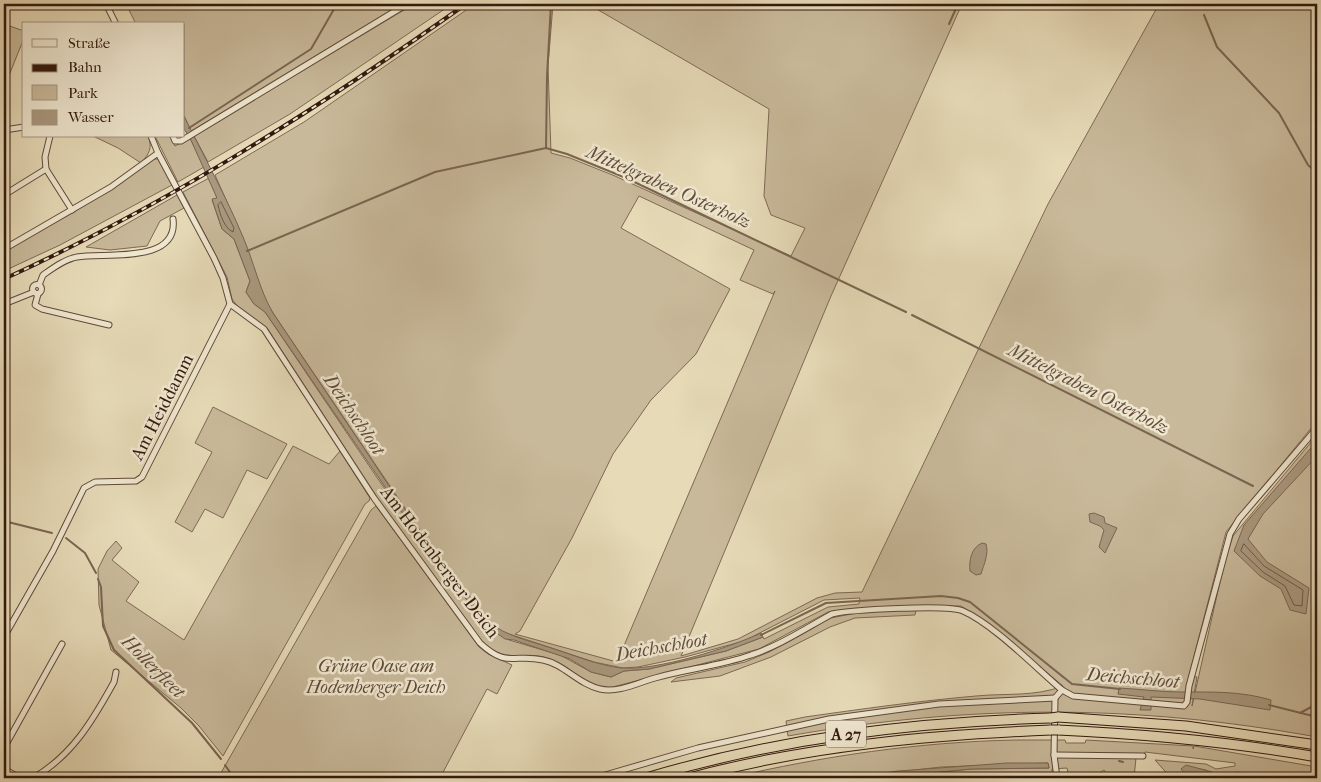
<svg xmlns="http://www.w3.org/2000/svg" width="1321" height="782" viewBox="0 0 1321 782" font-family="'IM FELL French Canon',serif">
<rect width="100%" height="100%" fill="#e6dab7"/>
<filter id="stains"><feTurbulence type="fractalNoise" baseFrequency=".004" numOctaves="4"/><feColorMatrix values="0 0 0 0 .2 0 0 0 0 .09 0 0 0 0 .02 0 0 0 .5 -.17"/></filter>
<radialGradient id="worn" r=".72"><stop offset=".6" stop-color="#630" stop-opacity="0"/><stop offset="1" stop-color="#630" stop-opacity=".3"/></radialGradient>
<g fill="#c8b99a" stroke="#7e6954" fill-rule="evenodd">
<polygon points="126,4 401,4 191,131 184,116 184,24 136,24"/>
<polygon points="414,4 452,4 290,114 208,162 194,136"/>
<path d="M475 4H553L548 66 551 153 570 158 615 176 791 256 805 228 771 215 764 196 769 109 588 4H962L831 296 681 656 738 639 817 598 835 593 862 592 1048 204 1159 4H1317V421L1226 532 1189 676 1197 677 1192 706 1224 564 1233 536 1317 435V737C1134 704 972 704 788 736L786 721 805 717C862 709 918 701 976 696 1005 693 1035 697 1063 686L988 623 961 606H917L915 615 855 618 830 627 771 657 720 676 671 682 676 678 745 662 769 652 831 618 856 613 858 608 828 612 759 649 609 688C586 685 573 669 553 660 525 648 510 666 483 643L379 501 267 328 238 307 232 299 227 277 183 192 209 178 217 198 212 200 222 229 234 239 250 281 246 292 254 304 265 312 378 479 429 551 488 627 509 640 560 655 591 672 611 677 624 671 649 669 726 651 763 637 764 639 828 607 859 604 860 598 824 600 744 641 685 657 638 667 623 668 594 662 500 631 489 622 436 554 273 313 266 302 243 238 215 175 304 122ZM639 196 754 250 740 280 773 294 775 291 617 662 515 634 520 631 572 538 613 454 651 400 696 354 730 289 621 228Z"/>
<polygon points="4,24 24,31 24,38 4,88"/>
<path d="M93 136H148C153 148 149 154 141 163L118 148Z"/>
<polygon points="155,136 170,136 175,146 190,138 204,167 178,182"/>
<polygon points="154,159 159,159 172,185 60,245 4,271 4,251 74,212"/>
<polygon points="177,195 184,208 160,221 147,246 110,250 86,247"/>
<polygon points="213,407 287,444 267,479 247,470 223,518 205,509 192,532 175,522 212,452 195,443"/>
<polygon points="293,446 329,464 340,451 370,498 369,501 365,504 223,756 199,726 181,708 111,650 99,605 98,569 107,551 116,541 122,548 112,560 139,582 126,601 184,640"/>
<polygon points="376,506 479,647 488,654 512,665 497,694 487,689 440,778 218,778 371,510"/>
<path d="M1016 740H1065L1066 743H1085L1086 740 1193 746V749L1194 746 1317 767V778H1285L1236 772 1235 775 1246 778H1215L1206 770 1188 767V778H1171L1155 760 1206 764 1216 769 1235 766V763L1145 752 1143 758H1136L1134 778H1110L1104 770 1092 778 1069 777 1067 768 1052 769V774L1015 775 1010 778H874L972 769 1049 768 1048 763 941 767 845 778H729C824 756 918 742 1016 740Z"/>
</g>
<g fill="#a9987e" stroke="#7a6551">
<path d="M184 116C204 157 226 196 243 237 254 262 259 289 273 313L410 517 489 622C506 636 527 640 548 647 571 654 596 665 621 668 656 671 729 648 761 633L763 637 726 651 649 669 624 671 611 677 591 672 570 659 514 640 505 639 488 627 429 551 265 312 254 304 246 292 250 281 245 268 234 239 222 229 212 199 217 198 190 138 184 129Z"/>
<polygon points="1317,441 1317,456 1263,514 1248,539 1267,562 1309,588 1306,614 1290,610 1281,589 1260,576 1234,551 1244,525"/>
<polygon points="1094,513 1104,517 1105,523 1117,528 1105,553 1099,547 1104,530 1100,526 1090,522 1089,514"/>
<path d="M982 543 986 544C989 554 984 564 981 574L976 575 970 571C969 560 971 548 982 543Z"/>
<path d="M1119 688C1139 689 1161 692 1181 692 1212 692 1241 691 1271 700L1270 710 1200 699 1151 697V710H1140L1144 697 1118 694Z"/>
<polygon points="1007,763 1048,763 1049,768 972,769 874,778 845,778 898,771"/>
<polygon points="1186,765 1212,772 1215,778 1188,778 1181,769"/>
</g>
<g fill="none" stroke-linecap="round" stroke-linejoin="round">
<g stroke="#6e5846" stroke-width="1">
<path d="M221 202 234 228 233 232C224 228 220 214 218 205Z"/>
<polygon points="1244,544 1264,566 1303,590 1302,606 1294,605 1285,586 1263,572 1241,551"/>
</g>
<g stroke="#7a6551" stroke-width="2">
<polyline points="1201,4 1201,5"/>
<polyline points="1204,15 1217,47 1279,113 1308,165 1317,173"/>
<polyline points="949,24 958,4"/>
<polyline points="189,128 311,49 337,4"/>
<polyline points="546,148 547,76 551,4"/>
<polyline points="247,251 435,172 546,148 567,154 626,178 906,312"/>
<polyline points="912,315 1253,486"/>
<polyline points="4,521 52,533"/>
<polyline points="66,538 85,553 96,573"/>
<polyline points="98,579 101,587 103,626 114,650 192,723 221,759"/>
<polyline points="761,635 826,603 941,596 958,598 970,602 1072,684 1120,689"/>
<polyline points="1269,705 1317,717"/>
<polyline points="1300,713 1317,704"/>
<polyline points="1119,761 1123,762"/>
<polyline points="225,765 234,778"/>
</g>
<g stroke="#604938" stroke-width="7">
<g id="minor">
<polyline points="106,4 116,24"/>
<polyline points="4,130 24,127"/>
<polyline points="50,136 45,157 46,169 72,210"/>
<path d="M151 136 158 153 214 258 223 278 230 304 264 329 374 498 480 643C508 669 513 653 543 660 564 664 578 684 600 689 619 693 637 683 655 678 686 669 720 666 751 655 779 646 806 628 832 614 849 610 949 604 963 611 993 624 1035 667 1062 690L1073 696 1184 706 1187 702 1189 686 1230 534 1239 519 1317 428"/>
<polyline points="173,136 175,141 181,141 407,4"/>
<polyline points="4,195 46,169"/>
<polyline points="4,249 111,187 158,153"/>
<circle cx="37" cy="289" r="4.5"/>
<path d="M39 285 43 275C53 268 65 259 77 257 104 252 179 265 173 219"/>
<polyline points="38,294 35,305 42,309 109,325"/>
<polyline points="4,304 34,292"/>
<polyline points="4,637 53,551 84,488 95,482 136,481 142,477 230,304"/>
<polyline points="4,748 62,644"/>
<polyline points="1054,755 1143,756"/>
<polyline points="4,769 20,778"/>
<path d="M33 778C72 756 93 720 114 682L116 672"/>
<polyline points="595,778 698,748 829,719 939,704 1055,698"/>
<polyline points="1057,778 1054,755 1055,698 1062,690"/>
</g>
</g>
<g stroke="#33190e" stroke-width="11">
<g id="motorway">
<polyline points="1058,717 1186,726 1317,745"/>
<path d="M1058 730C1145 734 1231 742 1317 757"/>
<path d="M646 778C780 738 912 722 1051 718"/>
<path d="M689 778C808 746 929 735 1051 730"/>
</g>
</g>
<use href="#minor" stroke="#efe7d0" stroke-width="5"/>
<use href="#motorway" stroke="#e6dab7" stroke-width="9"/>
<g stroke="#33190e" stroke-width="4">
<path id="rail" d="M4 279C168 204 319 108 466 4"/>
</g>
<use href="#rail" stroke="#efe7d0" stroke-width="2" stroke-dasharray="5.5" stroke-linecap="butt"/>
<g stroke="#33190e" stroke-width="11" stroke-linecap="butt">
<g id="motorway-bridge">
<polyline points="1051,718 1058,717"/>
<polyline points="1051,730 1058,730"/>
</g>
</g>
<use href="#motorway-bridge" stroke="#e6dab7" stroke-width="9"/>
</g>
<g text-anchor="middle" stroke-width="5" stroke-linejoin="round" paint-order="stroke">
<rect fill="#efe7d0" stroke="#6b5748" stroke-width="1" x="826" y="720.5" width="40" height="27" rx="4"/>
<g font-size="16" font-weight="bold" fill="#33190e">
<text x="846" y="740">A 27</text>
</g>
<g font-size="18" fill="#33190e" stroke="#efe7d0">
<text transform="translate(162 407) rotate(-63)" y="6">Am Heiddamm</text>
<text transform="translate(440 562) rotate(53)" y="6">Am Hodenberger Deich</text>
</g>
<g font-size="18" font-style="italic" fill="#604938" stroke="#efe7d0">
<text x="376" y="672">Grüne Oase am<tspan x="376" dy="21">Hodenberger Deich</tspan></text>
</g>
<g font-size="19" font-style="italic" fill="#624c3b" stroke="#efe7d0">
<text transform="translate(669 186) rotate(24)" y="7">Mittelgraben Osterholz</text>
<text transform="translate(1089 388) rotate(27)" y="7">Mittelgraben Osterholz</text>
<text transform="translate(355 414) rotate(56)" y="7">Deichschloot</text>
<text transform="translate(661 646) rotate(-10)" y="7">Deichschloot</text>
<text transform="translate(154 666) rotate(45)" y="7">Hollerfleet</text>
<text transform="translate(1133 677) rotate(5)" y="7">Deichschloot</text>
</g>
</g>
<rect width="1321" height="782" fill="none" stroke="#e6dab7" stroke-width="20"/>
<rect x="5" y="5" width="1311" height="772" fill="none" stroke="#33190e" stroke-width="2.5"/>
<rect x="10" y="10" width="1301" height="762" fill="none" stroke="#33190e"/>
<rect x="22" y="22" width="162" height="115" fill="#efe7d0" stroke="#a49582"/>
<rect x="32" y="39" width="25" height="8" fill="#efe7d0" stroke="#a49582"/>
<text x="68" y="48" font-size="15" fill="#33190e">Straße</text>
<rect x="32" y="64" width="25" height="8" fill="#33190e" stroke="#a49582"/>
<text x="68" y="72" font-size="15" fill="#33190e">Bahn</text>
<rect x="32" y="85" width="25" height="15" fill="#c8b99a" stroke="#a49582"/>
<text x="68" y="98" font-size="15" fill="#33190e">Park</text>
<rect x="32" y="110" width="25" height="15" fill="#a9987e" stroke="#a49582"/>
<text x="68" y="122" font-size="15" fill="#33190e">Wasser</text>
<rect width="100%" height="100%" filter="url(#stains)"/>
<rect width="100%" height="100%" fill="url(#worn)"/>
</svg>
